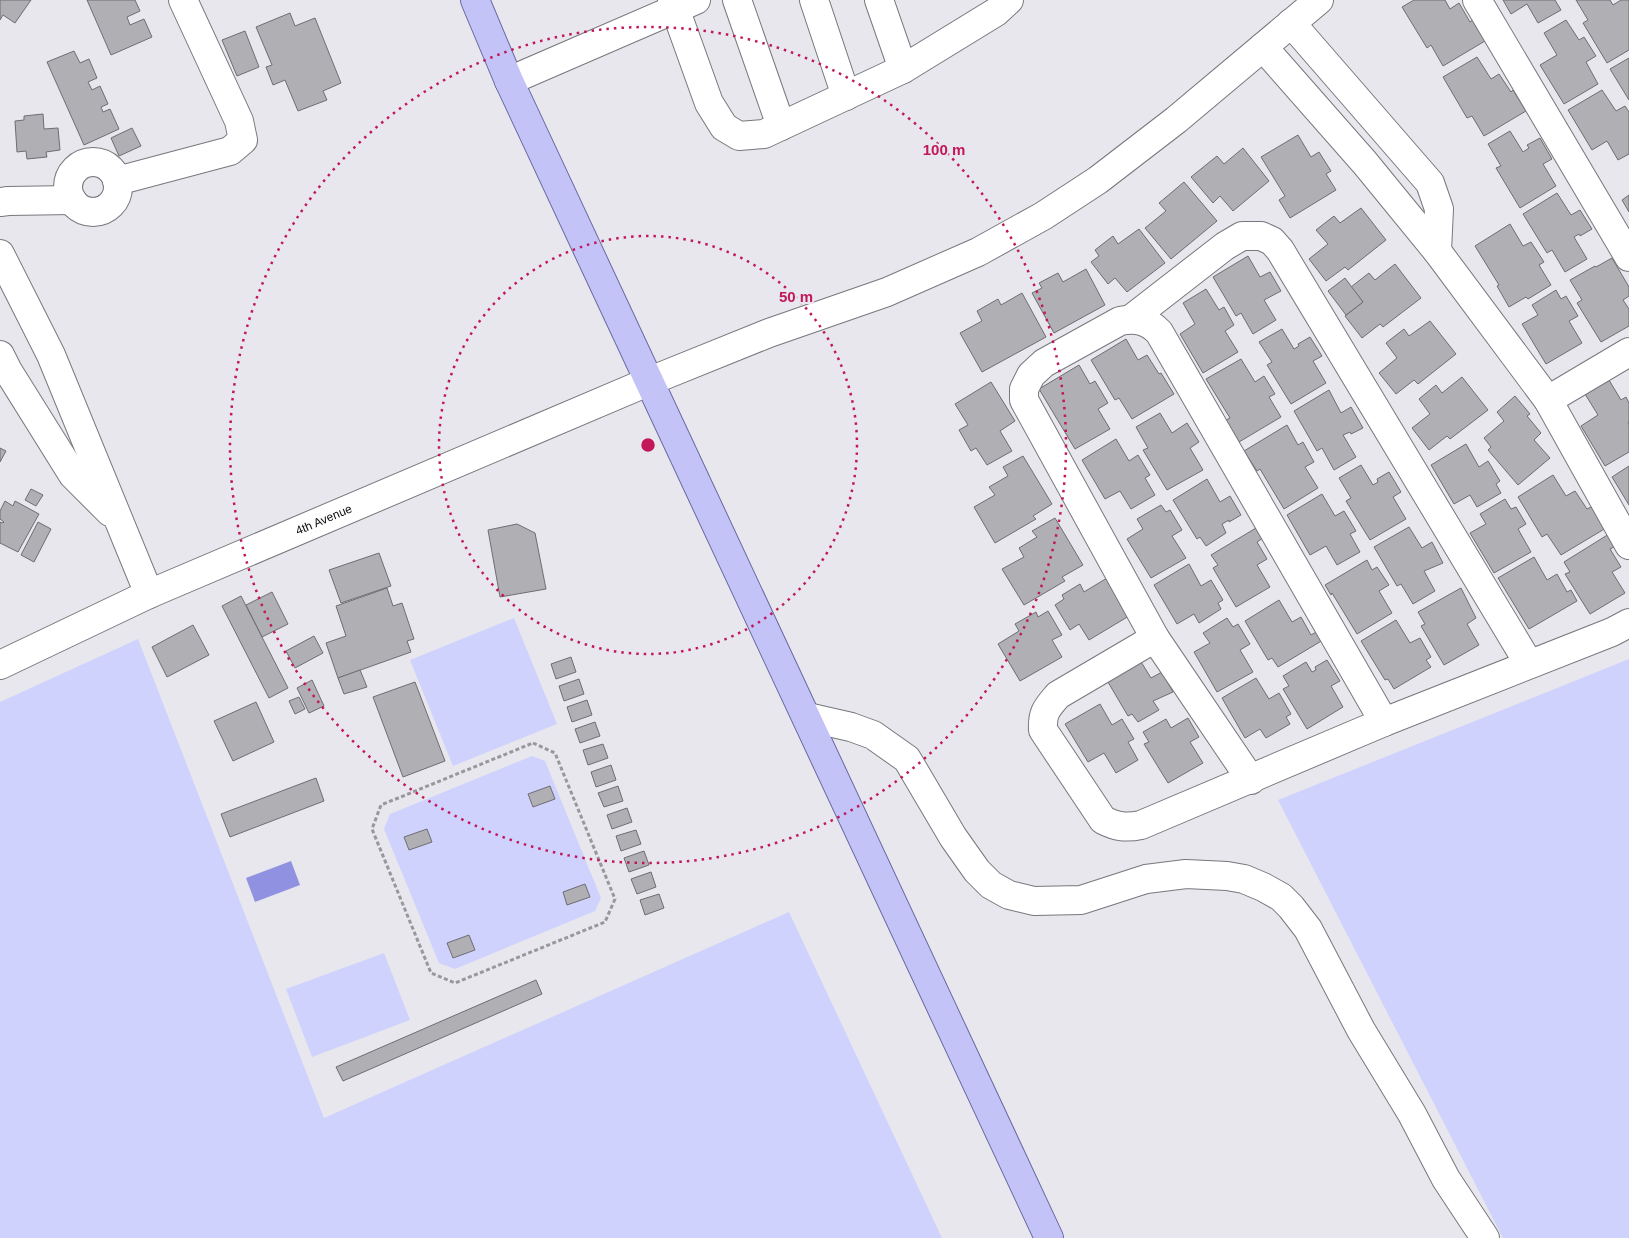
<svg xmlns="http://www.w3.org/2000/svg" width="1629" height="1238" viewBox="0 0 1629 1238" font-family="Arial,sans-serif">
<rect width="100%" height="100%" fill="#e7e7ed"/>
<g fill="#d0d2fe">
<polygon points="514,618 557,724 453,766 410,660"/>
<polygon points="138,639 324,1118 789,912 942,1238 0,1238 0,702"/>
<polygon points="1629,659 1629,1238 1503,1238 1278,800"/>
<polygon points="532,756 545,761 601,898 595,911 455,969 439,963 384,829 390,814"/>
<polygon points="384,953 410,1020 312,1057 286,989"/>
</g>
<polygon fill="#9091e1" points="291,861 300,885 255,902 246,878"/>
<g fill="#afafb4" stroke="#6d6d72">
<polygon points="0,0 31,0 15,23 3,15 0,20"/>
<polygon points="87,0 135,0 140,11 127,17 130,25 144,19 152,37 111,55"/>
<polygon points="1414,0 1445,0 1450,9 1459,3 1470,22 1473,20 1485,41 1443,66 1431,45 1427,48 1402,7"/>
<polygon points="1503,0 1555,0 1561,10 1538,23 1527,4 1511,14"/>
<polygon points="1576,0 1610,0 1613,5 1621,0 1629,0 1629,50 1607,63 1583,23 1588,20"/>
<polygon points="290,13 295,26 315,18 341,83 323,91 327,100 298,111 285,80 273,85 266,67 272,65 256,27"/>
<polygon points="1566,20 1579,40 1584,37 1596,56 1586,62 1598,84 1564,104 1540,65 1557,55 1544,33"/>
<polygon points="245,31 259,67 237,76 222,40"/>
<polygon points="74,51 80,63 89,59 97,78 88,82 92,90 100,86 108,104 101,107 103,112 110,109 119,129 84,145 47,62"/>
<polygon points="1477,57 1491,79 1499,74 1511,92 1513,90 1526,111 1484,136 1472,116 1467,118 1443,77"/>
<polygon points="1629,58 1629,100 1610,69"/>
<polygon points="1602,90 1616,111 1625,106 1629,112 1629,154 1618,160 1607,141 1592,150 1568,110"/>
<polygon points="43,114 44,129 58,128 60,150 46,152 47,157 27,159 26,151 17,152 15,121 24,120 24,116"/>
<polygon points="132,128 141,146 119,156 111,138"/>
<polygon points="1510,131 1523,152 1529,148 1527,145 1540,138 1552,159 1543,164 1556,186 1520,208 1496,168 1501,166 1488,144"/>
<polygon points="1298,135 1311,157 1319,152 1331,171 1326,174 1336,190 1290,218 1279,200 1285,196 1261,157"/>
<polygon points="1243,148 1269,181 1233,211 1220,196 1213,203 1191,177 1217,156 1224,164"/>
<polygon points="1184,182 1217,221 1171,259 1145,228 1166,211 1159,203"/>
<polygon points="1557,193 1571,215 1580,210 1592,229 1580,236 1579,234 1574,237 1587,259 1565,272 1552,250 1547,253 1523,214"/>
<polygon points="1629,195 1629,212 1622,200"/>
<polygon points="1361,208 1386,240 1348,270 1345,267 1326,281 1309,259 1328,244 1316,230 1334,216 1340,223"/>
<polygon points="1510,224 1523,246 1531,242 1544,262 1539,265 1551,285 1528,299 1526,297 1509,307 1497,286 1499,285 1475,246"/>
<polygon points="1139,229 1165,263 1127,292 1115,278 1108,284 1091,262 1099,256 1095,250 1113,236 1118,244"/>
<polygon points="1248,256 1260,277 1270,272 1281,291 1264,300 1276,320 1253,334 1241,313 1236,316 1213,277"/>
<polygon points="1612,258 1629,287 1629,296 1623,300 1629,309 1629,326 1601,342 1577,303 1582,300 1570,280 1595,266 1596,267"/>
<polygon points="1395,264 1421,298 1383,327 1380,324 1362,338 1345,316 1363,302 1351,287 1369,273 1375,280"/>
<polygon points="1086,269 1105,305 1054,333 1032,293 1042,288 1039,283 1058,273 1063,282"/>
<polygon points="1345,278 1363,302 1346,315 1328,291"/>
<polygon points="1206,289 1219,310 1224,307 1234,325 1225,331 1238,352 1203,373 1180,334 1195,324 1183,303"/>
<polygon points="1556,290 1561,299 1566,296 1578,316 1569,321 1582,343 1546,364 1522,324 1538,315 1532,305"/>
<polygon points="1022,293 1046,337 982,372 960,333 982,321 977,311 998,299 1001,305"/>
<polygon points="1430,321 1456,354 1418,384 1414,380 1396,394 1379,373 1397,358 1386,343 1404,329 1409,336"/>
<polygon points="1282,329 1294,349 1299,346 1298,344 1310,337 1322,356 1313,361 1326,383 1291,404 1267,365 1272,362 1259,342"/>
<polygon points="1126,339 1138,360 1147,355 1159,374 1161,373 1174,394 1132,419 1119,398 1115,400 1091,360"/>
<polygon points="1241,359 1255,382 1264,376 1275,394 1269,397 1281,417 1239,442 1226,420 1230,418 1206,379"/>
<polygon points="1079,365 1090,384 1095,381 1108,403 1098,409 1110,429 1075,449 1039,389"/>
<polygon points="1462,377 1488,410 1450,439 1447,436 1429,450 1412,428 1430,414 1419,399 1436,385 1442,393"/>
<polygon points="1609,380 1621,400 1626,397 1629,403 1629,422 1628,423 1629,425 1629,452 1605,466 1581,426 1598,415 1585,394"/>
<polygon points="991,382 1015,421 1000,431 1012,451 987,465 976,448 971,451 959,430 968,425 955,404"/>
<polygon points="1329,390 1341,413 1351,407 1363,428 1351,434 1350,432 1343,435 1356,457 1334,470 1322,448 1317,451 1294,411"/>
<polygon points="1515,396 1530,414 1527,416 1541,433 1534,440 1550,458 1518,485 1488,450 1491,447 1484,438 1504,421 1497,412"/>
<polygon points="1160,413 1172,433 1187,423 1199,442 1190,448 1203,470 1167,490 1143,450 1148,448 1136,427"/>
<polygon points="1287,425 1298,445 1303,442 1314,462 1305,467 1318,488 1284,509 1260,469 1257,471 1244,451"/>
<polygon points="1116,439 1129,461 1138,455 1150,475 1145,478 1155,495 1131,509 1120,491 1105,499 1082,460"/>
<polygon points="1466,444 1479,467 1488,461 1500,481 1496,484 1501,493 1477,507 1470,495 1454,504 1431,465"/>
<polygon points="0,448 6,451 0,462"/>
<polygon points="1023,456 1052,504 1033,516 1036,519 995,543 974,507 995,495 989,487 1008,476 1003,467"/>
<polygon points="1361,465 1373,485 1378,482 1377,479 1389,472 1401,492 1393,497 1406,519 1370,540 1346,501 1351,498 1339,478"/>
<polygon points="1629,466 1629,505 1612,477"/>
<polygon points="1553,475 1566,496 1575,491 1587,509 1593,506 1606,528 1561,555 1547,534 1542,537 1518,497"/>
<polygon points="1207,479 1220,502 1230,496 1241,515 1229,522 1229,520 1222,524 1226,533 1206,546 1200,537 1197,539 1173,500"/>
<polygon points="31,489 43,495 36,506 25,500"/>
<polygon points="1322,494 1335,516 1344,511 1356,531 1350,534 1360,552 1337,565 1326,546 1310,555 1287,515"/>
<polygon points="1505,499 1511,509 1516,507 1526,524 1518,529 1531,552 1494,573 1470,533 1486,524 1480,514"/>
<polygon points="5,501 13,506 15,501 39,514 18,552 0,543 0,522 3,523 4,522 0,519 0,511"/>
<polygon points="1161,505 1166,512 1170,510 1182,530 1172,536 1186,558 1151,578 1127,539 1143,529 1137,519"/>
<polygon points="1055,518 1083,565 1062,577 1065,581 1024,605 1002,569 1024,557 1019,548 1037,537 1032,531"/>
<polygon points="38,522 51,529 34,562 21,555"/>
<polygon points="517,524 535,533 546,589 500,597 488,530"/>
<polygon points="1409,527 1422,548 1432,542 1443,563 1424,571 1435,591 1413,604 1401,584 1397,586 1374,547"/>
<polygon points="1256,528 1263,538 1257,542 1267,559 1257,565 1270,587 1236,607 1213,568 1218,565 1211,555"/>
<polygon points="1609,534 1616,546 1610,549 1621,567 1612,572 1625,593 1590,614 1565,574 1570,572 1564,562"/>
<polygon points="379,553 391,586 341,603 329,570"/>
<polygon points="1534,557 1547,580 1557,574 1567,592 1571,590 1577,601 1529,629 1498,578"/>
<polygon points="1367,560 1372,570 1377,567 1389,585 1379,591 1392,613 1357,634 1332,593 1331,595 1325,585"/>
<polygon points="1189,564 1201,586 1211,580 1223,600 1218,603 1221,609 1199,623 1194,614 1177,624 1154,585"/>
<polygon points="1107,578 1129,616 1089,640 1079,624 1070,630 1055,605 1064,599 1062,595 1080,584 1084,592"/>
<polygon points="387,588 393,606 402,603 414,639 407,641 411,652 338,678 326,643 346,636 336,606"/>
<polygon points="1461,588 1476,618 1467,624 1479,645 1444,665 1421,626 1425,624 1418,612"/>
<polygon points="272,592 288,624 262,637 246,605"/>
<polygon points="241,596 288,688 269,698 222,606"/>
<polygon points="1279,600 1292,622 1301,617 1311,635 1318,631 1323,640 1278,667 1272,658 1268,660 1245,621"/>
<polygon points="1048,611 1062,635 1052,640 1062,657 1020,681 998,644 1019,631 1015,624 1036,612 1038,617"/>
<polygon points="1227,618 1233,627 1238,624 1250,644 1240,650 1253,672 1217,692 1194,652 1210,643 1203,633"/>
<polygon points="1396,620 1410,643 1420,638 1431,657 1426,660 1431,667 1394,689 1388,679 1385,680 1361,641"/>
<polygon points="193,625 209,655 167,677 152,647"/>
<polygon points="314,636 323,653 295,668 286,651"/>
<polygon points="571,657 576,672 556,679 551,664"/>
<polygon points="1138,657 1151,678 1162,672 1173,692 1153,701 1159,710 1138,722 1132,714 1128,716 1105,677"/>
<polygon points="1327,660 1340,681 1331,686 1343,707 1307,729 1283,689 1289,686 1283,676 1306,662 1312,672 1316,670 1315,667"/>
<polygon points="360,670 367,687 344,694 338,678"/>
<polygon points="1256,678 1269,699 1279,693 1291,714 1286,717 1290,724 1266,738 1260,729 1245,738 1222,698"/>
<polygon points="579,679 584,694 564,701 559,686"/>
<polygon points="312,680 324,706 309,713 297,688"/>
<polygon points="415,682 445,761 403,777 373,697"/>
<polygon points="299,697 305,709 295,714 289,701"/>
<polygon points="587,700 592,715 572,722 567,707"/>
<polygon points="256,702 274,742 233,761 214,721"/>
<polygon points="1100,704 1112,725 1122,719 1134,739 1128,742 1138,760 1116,773 1104,753 1088,762 1065,724"/>
<polygon points="1188,718 1199,737 1190,742 1203,763 1168,783 1144,744 1149,742 1143,732 1166,719 1171,728"/>
<polygon points="595,722 600,736 580,743 575,729"/>
<polygon points="603,744 608,758 588,765 583,750"/>
<polygon points="611,765 616,780 596,787 591,772"/>
<polygon points="316,778 324,801 230,837 221,814"/>
<polygon points="550,786 555,799 533,807 528,794"/>
<polygon points="618,786 623,801 604,807 598,793"/>
<polygon points="627,808 632,822 612,829 607,815"/>
<polygon points="427,829 432,842 409,850 404,837"/>
<polygon points="636,830 641,844 621,851 616,836"/>
<polygon points="644,851 649,865 629,872 624,858"/>
<polygon points="651,872 656,887 637,894 631,879"/>
<polygon points="585,884 590,897 567,905 563,892"/>
<polygon points="659,894 664,908 645,915 640,900"/>
<polygon points="469,935 475,950 453,958 447,943"/>
<polygon points="536,980 542,994 343,1081 336,1067"/>
</g>
<g fill="none" stroke-linecap="round" stroke-linejoin="round">
<g stroke="#77787d" stroke-width="30">
<g id="minor">
<polyline points="672,0 709,103 724,127 739,136 764,134 903,69 996,12 1009,0"/>
<polyline points="737,0 781,126"/>
<polyline points="814,0 846,96"/>
<polyline points="879,0 903,69"/>
<polyline points="1477,0 1629,257"/>
<polyline points="1291,23 1430,183 1439,209 1437,251"/>
<polyline points="1263,47 1365,163 1437,251 1548,400 1629,545"/>
<polyline points="509,81 696,0"/>
<circle cx="93" cy="187" r="25"/>
<polyline points="117,181 230,151 243,140 239,121 183,0"/>
<polyline points="0,202 8,201 72,200"/>
<polyline points="0,254 51,355 149,594"/>
<polyline points="1131,319 1225,246 1242,236 1261,236 1272,241 1280,250 1529,664"/>
<polyline points="0,355 8,371 73,475 110,512"/>
<polyline points="1548,400 1629,352"/>
<path d="M1155 638 1058 695C1047 708 1042 712 1043 730L1103 820C1117 827 1126 828 1141 825L1384 722 1612 632 1629 623"/>
<path id="s1" d="M0 665 149 594 650 381 769 333 887 292 978 252 1043 216 1098 180 1176 120 1319 0"/>
<polyline points="807,717 851,727 873,735 907,759 953,837 977,871 991,885 1009,895 1034,901 1081,900 1146,879 1186,874 1227,876 1244,879 1263,887 1281,897 1291,907 1308,929 1361,1030 1412,1114 1446,1179 1485,1238"/>
<path d="M1251 780 1155 638 1024 400V389L1031 375 1044 363 1120 321C1136 318 1147 320 1159 332L1384 722"/>
</g>
</g>
<g stroke="#6969a2" stroke-width="30">
<polyline id="major" points="475,0 509,81 1049,1238"/>
</g>
<polygon stroke="#97979c" stroke-width="3" stroke-dasharray="4 2.5" stroke-linecap="butt" points="533,743 555,753 615,899 605,922 455,983 431,973 372,829 381,805"/>
<use href="#minor" stroke="#fff" stroke-width="28"/>
<use href="#major" stroke="#c3c3f7" stroke-width="28"/>
</g>
<g fill="none" stroke="#c2185b" stroke-width="2.5" stroke-dasharray="2.5 5">
<circle cx="648" cy="445" r="209"/>
<circle cx="648" cy="445" r="418"/>
</g>
<g text-anchor="middle" stroke-width="4" stroke-linejoin="round" paint-order="stroke">
<g font-size="12" fill="#0b0b0d" stroke="#e7e7ed">
<text dy="4" stroke="none"><textPath href="#s1" startOffset="355">4th Avenue</textPath></text>
</g>
</g>
<circle cx="648" cy="445" r="8" fill="#c2185b" stroke="#e7e7ed" stroke-width="2.5"/>
<g font-size="15" text-anchor="middle" font-weight="bold" fill="#c2185b" stroke="#e7e7ed" stroke-width="4" stroke-linejoin="round" paint-order="stroke">
<text x="944" y="155">100 m</text>
<text x="796" y="302">50 m</text>
</g>
</svg>
